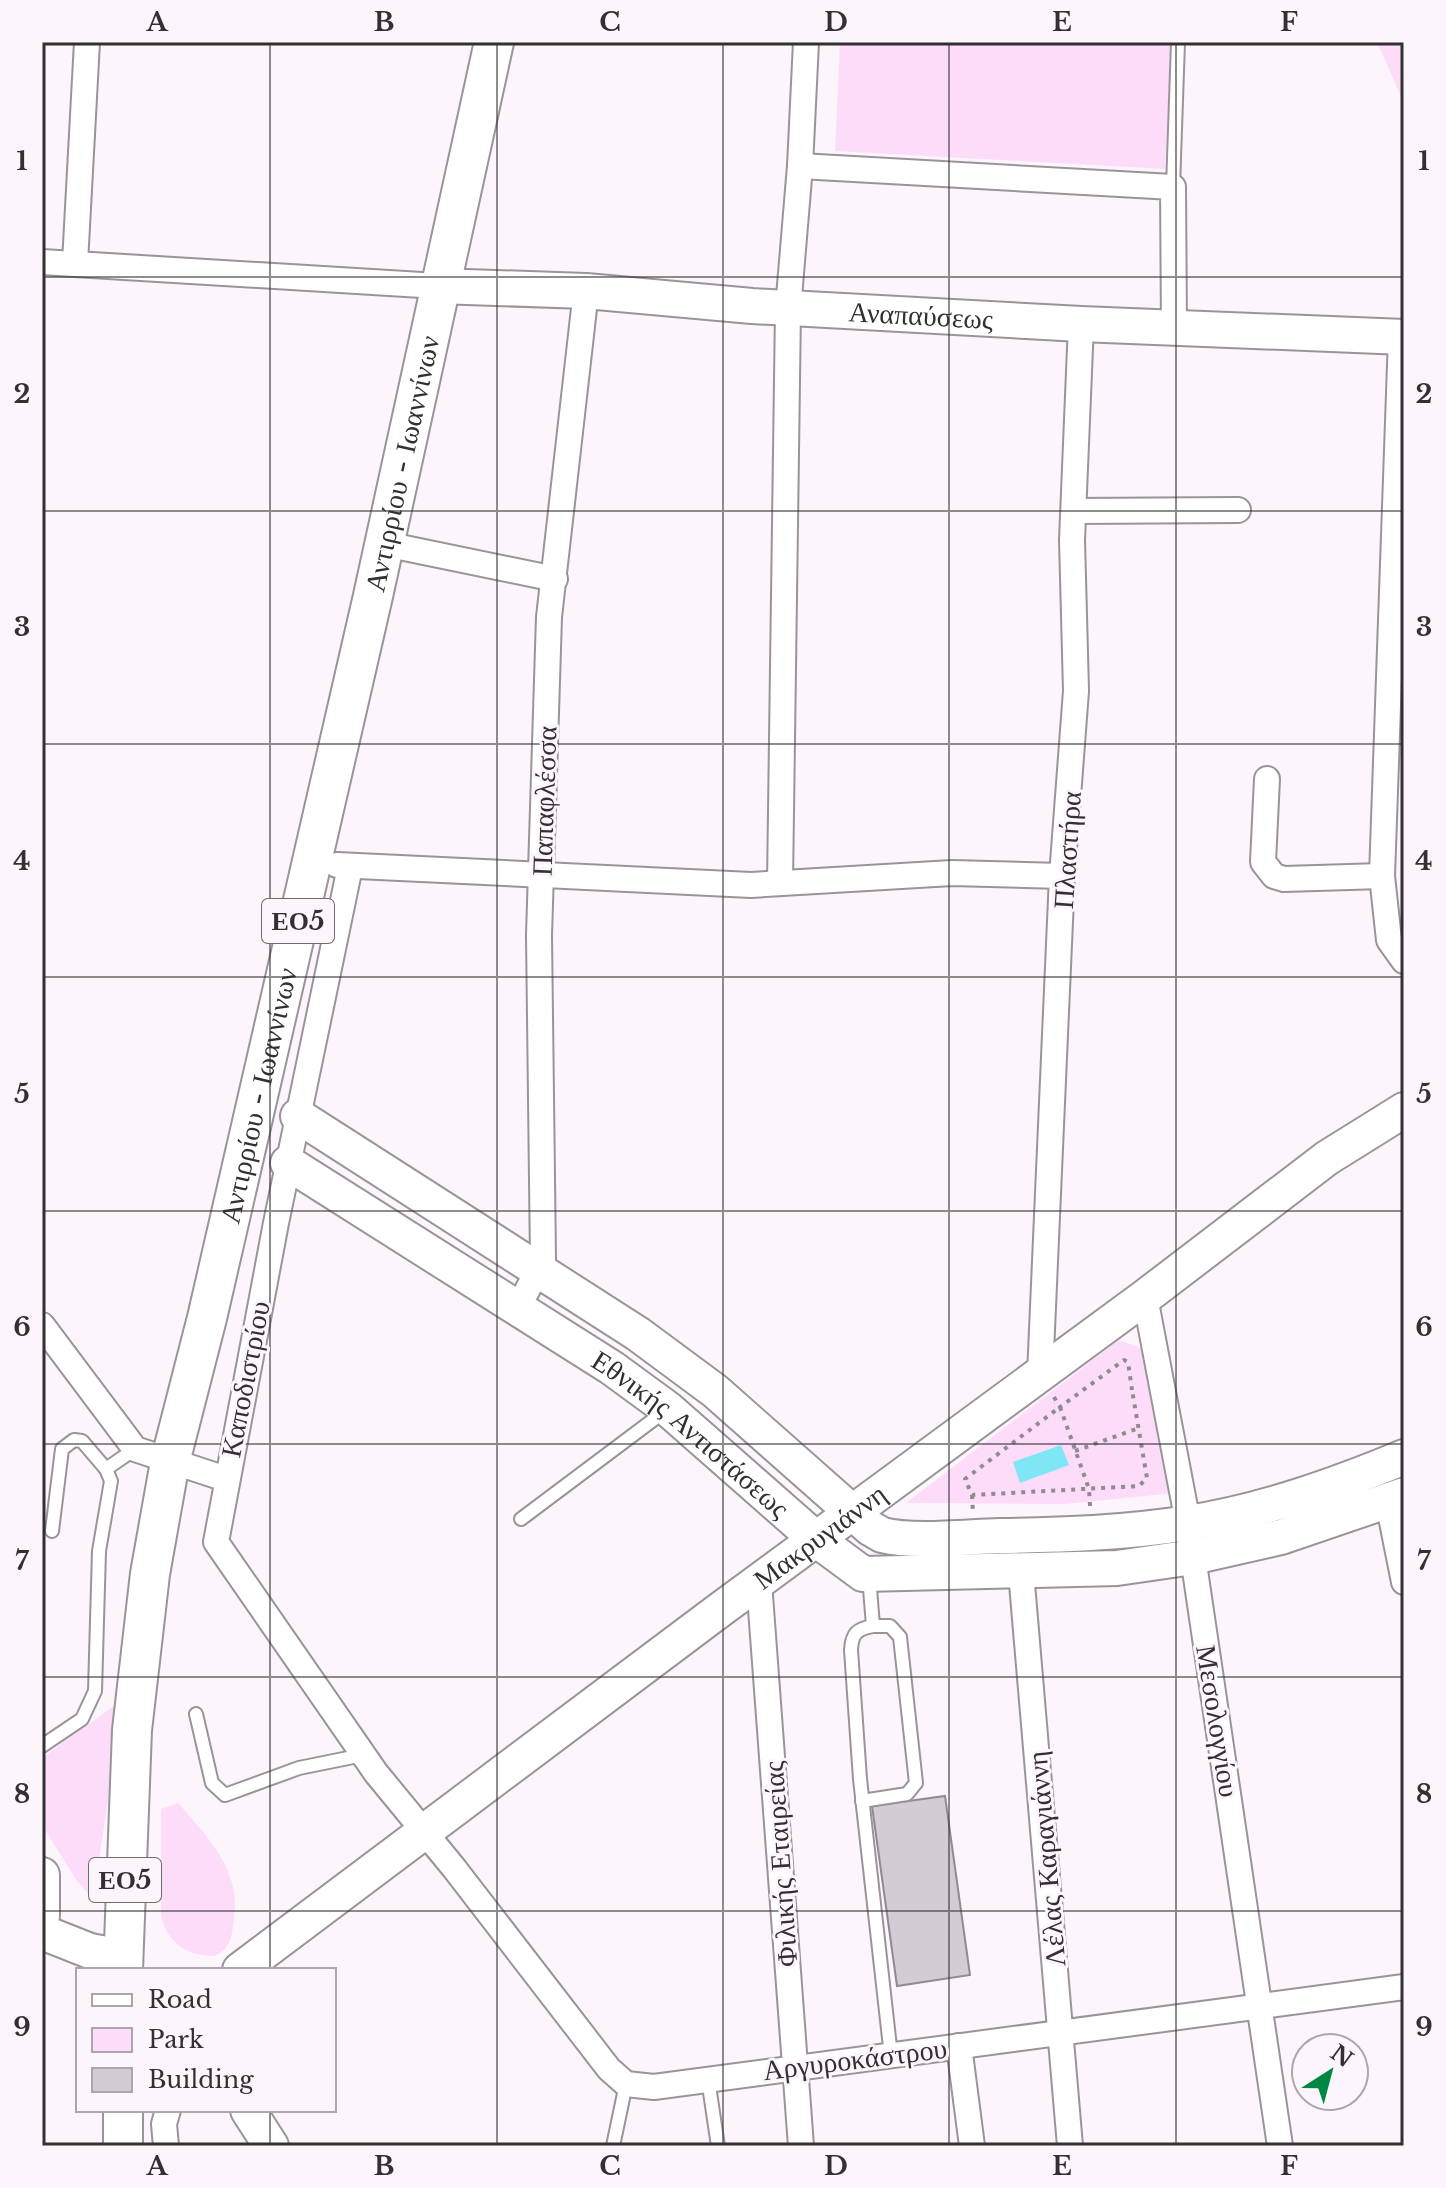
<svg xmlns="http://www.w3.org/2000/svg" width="1446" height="2188" viewBox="0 0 1446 2188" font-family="'Libre Baskerville',serif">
<rect width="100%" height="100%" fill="#fcf5fb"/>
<g fill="#fddcfa">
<polygon points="840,42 1171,42 1165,169 835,151"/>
<polygon points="1377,42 1404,42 1404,103"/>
<polygon points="1119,1340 1147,1350 1175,1493 1065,1504 906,1503"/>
<polygon points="118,1703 123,1703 93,1899 77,1881 42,1825 42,1758"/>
<path d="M178 1803C211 1841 244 1873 233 1927 231 1941 228 1950 214 1956 186 1956 168 1943 161 1916V1809Z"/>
</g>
<polygon fill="#7ee6f4" points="1061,1445 1069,1465 1020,1483 1013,1462"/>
<polygon fill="#d2cdd4" stroke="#908b92" stroke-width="2" points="945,1796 970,1975 897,1986 872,1806"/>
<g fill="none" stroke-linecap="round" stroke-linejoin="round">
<g stroke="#9a949a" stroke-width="16">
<g id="lane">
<polyline points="1173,187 1178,42"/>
<polyline points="106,1469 135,1449"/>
<polyline points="521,1519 665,1411"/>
<path d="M869 1576 873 1626C857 1629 852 1633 851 1650L860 1779 891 2056"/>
<polyline points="196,1714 212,1783 225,1795 299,1768 363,1755"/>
<polyline points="42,1746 82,1719 95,1691 99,1551 111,1481 106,1469 82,1441 74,1440 62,1449 52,1531"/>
<polyline points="862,1801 907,1794 916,1783 900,1637 890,1626 873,1626"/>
<polyline points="708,2079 718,2146"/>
<polyline points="613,2146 626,2084"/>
</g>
</g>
<g stroke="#9a949a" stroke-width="28">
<g id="street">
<polyline points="800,166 1173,187 1174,329"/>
<polyline points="42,262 438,286"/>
<polyline points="75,263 87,42"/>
<polyline points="1401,337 1382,876 1389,940 1404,961"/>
<polyline points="1074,511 1238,510"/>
<polyline points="385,544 555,579"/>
<polyline points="1267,779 1263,862 1274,876 1284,879 1382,876"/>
<polyline points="337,865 751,885 952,873 1062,876"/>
<polyline points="350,867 276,1223 216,1542 376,1773 454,1868 609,2069 626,2084 654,2087 1404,1987"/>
<polyline points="780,883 788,309 800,166 806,42"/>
<polyline points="1145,1297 1188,1523 1280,2146"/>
<polyline points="518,1308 543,1260 539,935 549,617 586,291"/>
<polyline points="42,1325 135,1449 226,1479"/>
<polyline points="1040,1375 1062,876 1076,691 1072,540 1081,324"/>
<polyline points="1388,1502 1404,1582"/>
<polyline points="1021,1572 1070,2146"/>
<polyline points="759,1582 801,2146"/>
<polyline points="959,2046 972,2146"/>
<polyline points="166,2146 164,2124 168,2110"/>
</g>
</g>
<g stroke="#9a949a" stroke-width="38">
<g id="secondary">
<path id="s1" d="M438 286 586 291 752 306 1081 324 1404 337"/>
<path d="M298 1116 638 1334 715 1391 870 1528 882 1535C914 1543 965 1537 999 1536 1062 1535 1125 1533 1188 1523 1263 1511 1334 1486 1404 1457"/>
<path id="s2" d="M288 1163 612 1368 668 1409 817 1540 863 1574 1117 1568 1193 1557 1281 1537 1404 1495"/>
<polyline points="42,1875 42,1916"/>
<polyline points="42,1932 90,1951 123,1957"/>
<path id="s3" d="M240 1970 717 1612 1145 1297 1327 1158 1404 1110"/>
<polyline points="248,2110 271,2146"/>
</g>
</g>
<g stroke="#9a949a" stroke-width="42">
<g id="primary">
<path id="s4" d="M123 1970 132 1730 150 1574 170 1462 207 1318 373 596 494 42"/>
<polyline points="123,2146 123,2110"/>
</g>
</g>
<g stroke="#8f8b8f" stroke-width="4" stroke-dasharray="4 6" stroke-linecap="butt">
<polyline points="1054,1397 1060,1407 1124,1360 1128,1362 1132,1390"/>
<polyline points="1075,1451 1139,1428"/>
<polyline points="972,1495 973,1513"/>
<polyline points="1090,1506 1089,1489 1060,1407 965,1479 972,1495 1139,1486 1147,1478 1132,1390"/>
</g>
<use href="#lane" stroke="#fff" stroke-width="12"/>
<use href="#street" stroke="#fff" stroke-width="24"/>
<use href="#secondary" stroke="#fff" stroke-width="34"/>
<use href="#primary" stroke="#fff" stroke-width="38"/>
</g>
<path fill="none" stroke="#323032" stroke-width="2" stroke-opacity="0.55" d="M270 42V1970M497 42V2146M723 42V2146M949 42V2146M1176 42V2146M42 277H1404M42 511H1404M42 744H1404M42 977H1404M42 1211H1404M42 1444H1404M42 1677H1404M42 1911H1404M270 2110V2146"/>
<g text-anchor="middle" stroke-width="6" stroke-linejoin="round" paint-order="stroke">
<g fill="#fcf5fb" stroke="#6f6b6e" stroke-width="2">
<rect x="262" y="899" width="72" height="44" rx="6"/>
<rect x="89" y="1858" width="72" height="44" rx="6"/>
</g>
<g font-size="26" font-weight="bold" fill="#323032">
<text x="298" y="930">ΕΟ5</text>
<text x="125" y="1889">ΕΟ5</text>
</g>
<g font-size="28" fill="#323032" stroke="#fcf5fb">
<text dy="10" stroke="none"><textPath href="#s1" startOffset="484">Αναπαύσεως</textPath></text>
<text dy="10" stroke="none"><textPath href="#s4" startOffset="1536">Αντιρρίου - Ιωαννίνων</textPath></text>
<text transform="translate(544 801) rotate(-88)" y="10">Παπαφλέσσα</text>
<text transform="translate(1067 850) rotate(-86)" y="10">Πλαστήρα</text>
<text dy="10" stroke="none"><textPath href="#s4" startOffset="888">Αντιρρίου - Ιωαννίνων</textPath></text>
<text transform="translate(245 1379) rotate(-79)" y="10">Καποδιστρίου</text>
<text dy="10" stroke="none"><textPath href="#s2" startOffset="486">Εθνικής Αντιστάσεως</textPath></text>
<text dy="10" stroke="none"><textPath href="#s3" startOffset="724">Μακρυγιάννη</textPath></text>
<text transform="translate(1218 1721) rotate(81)" y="10">Μεσολογγίου</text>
<text transform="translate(1046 1859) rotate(-95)" y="10">Λέλας Καραγιάννη</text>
<text transform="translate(780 1864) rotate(-94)" y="10">Φιλικής Εταιρείας</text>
<text transform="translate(855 2059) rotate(-7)" y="10">Αργυροκάστρου</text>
</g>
</g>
<rect width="1446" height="2188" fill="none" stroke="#fcf5fb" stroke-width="88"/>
<rect x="76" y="1968" width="260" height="144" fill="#fcf5fb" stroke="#aba6ab" stroke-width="2"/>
<rect x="92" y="1994" width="40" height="12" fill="#ffffff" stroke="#aba6ab" stroke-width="2"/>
<text x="148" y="2008" font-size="24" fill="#323032">Road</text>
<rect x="92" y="2028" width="40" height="24" fill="#fddcfa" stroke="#aba6ab" stroke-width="2"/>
<text x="148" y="2048" font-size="24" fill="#323032">Park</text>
<rect x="92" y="2068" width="40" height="24" fill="#d2cdd4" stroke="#aba6ab" stroke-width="2"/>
<text x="148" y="2088" font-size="24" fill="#323032">Building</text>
<g transform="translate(1330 2072) rotate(36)"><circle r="38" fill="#fcf5fb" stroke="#aba6ab" stroke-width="2"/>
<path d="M0-6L14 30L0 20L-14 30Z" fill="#008742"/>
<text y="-12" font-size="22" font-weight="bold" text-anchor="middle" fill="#323032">N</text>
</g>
<rect x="44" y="44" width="1358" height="2100" fill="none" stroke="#323032" stroke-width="3"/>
<g font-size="26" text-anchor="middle" font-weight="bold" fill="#323032">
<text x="157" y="31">A</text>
<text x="384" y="31">B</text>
<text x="610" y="31">C</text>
<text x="836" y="31">D</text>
<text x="1062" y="31">E</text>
<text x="1289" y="31">F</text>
<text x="22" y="170">1</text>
<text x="1424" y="170">1</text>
<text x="22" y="403">2</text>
<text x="1424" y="403">2</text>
<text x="22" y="636">3</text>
<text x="1424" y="636">3</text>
<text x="22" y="870">4</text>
<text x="1424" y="870">4</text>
<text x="22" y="1103">5</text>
<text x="1424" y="1103">5</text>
<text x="22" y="1336">6</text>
<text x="1424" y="1336">6</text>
<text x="22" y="1570">7</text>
<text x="1424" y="1570">7</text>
<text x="22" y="1803">8</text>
<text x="1424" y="1803">8</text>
<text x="22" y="2036">9</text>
<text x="1424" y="2036">9</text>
<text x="157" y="2175">A</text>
<text x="384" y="2175">B</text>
<text x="610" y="2175">C</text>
<text x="836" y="2175">D</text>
<text x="1062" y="2175">E</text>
<text x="1289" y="2175">F</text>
</g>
</svg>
